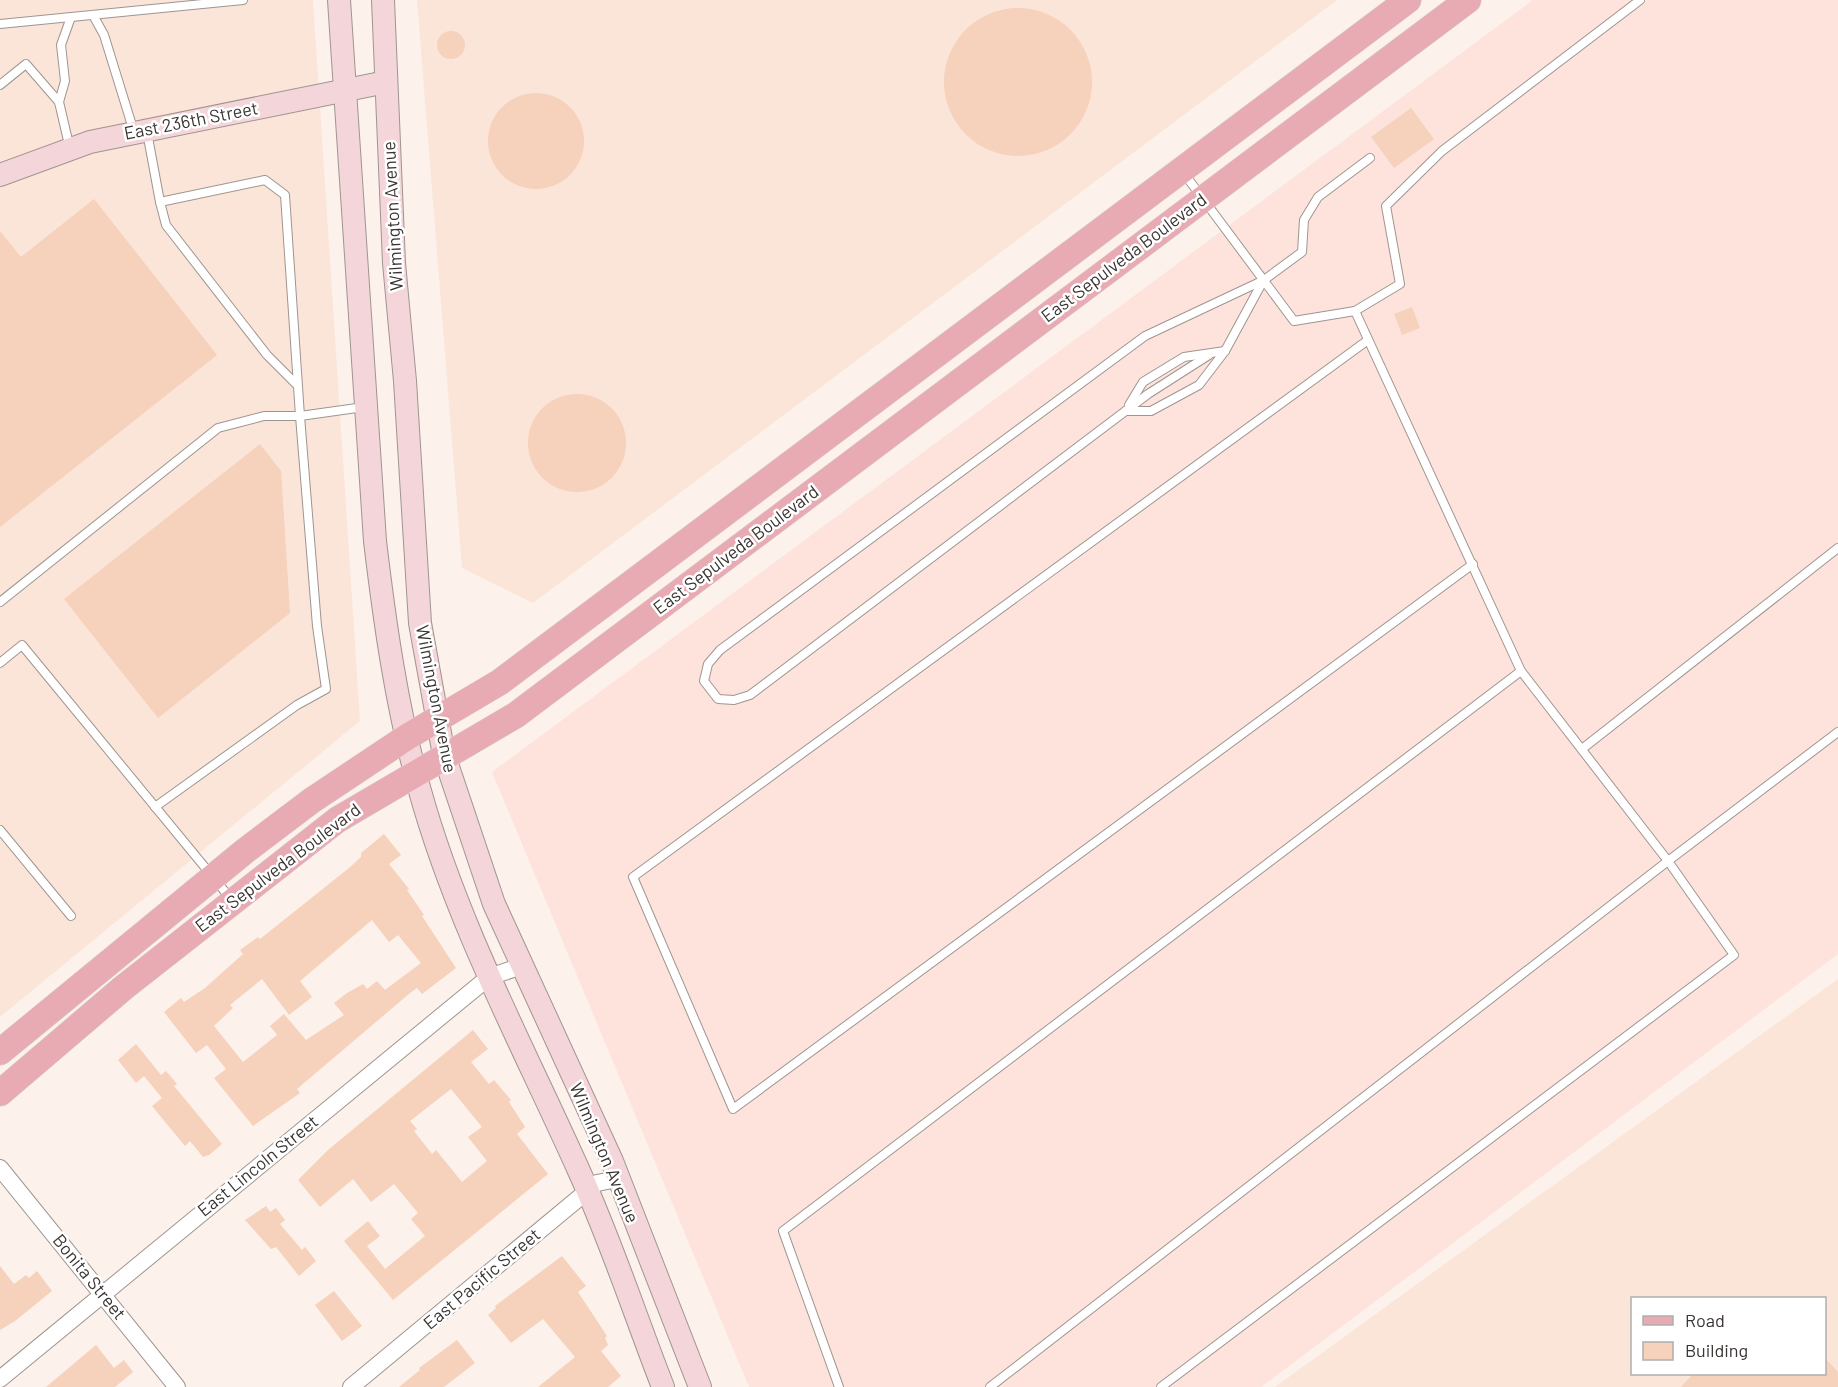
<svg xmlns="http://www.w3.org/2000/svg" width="1838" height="1387" viewBox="0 0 1838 1387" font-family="Barlow,sans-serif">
<rect width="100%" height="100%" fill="#fcf1eb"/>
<polygon fill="#fde3dc" points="1533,0 1838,0 1838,954 1261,1387 749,1387 492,772"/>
<g fill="#fbe5d8" fill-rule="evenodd">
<polygon points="0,0 313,0 360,721 0,1017"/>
<polygon points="417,0 1337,0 533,603 462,568"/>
<path d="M1838 979V1387H1275ZM1632 1298H1824V1374H1632Z"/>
</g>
<g fill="#f6d1bb" fill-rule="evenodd">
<circle cx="1018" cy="82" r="74"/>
<circle cx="451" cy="45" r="14"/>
<circle cx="536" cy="141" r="48"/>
<polygon points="1411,108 1434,139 1394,168 1371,137"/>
<polygon points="94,199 217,355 0,527 0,231 21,257"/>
<polygon points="1412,307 1420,328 1402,335 1394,314"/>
<circle cx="577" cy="443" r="49"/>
<polygon points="260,444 281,471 290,613 158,718 64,599"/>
<path d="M384 834 401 855 389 864 409 889 407 890 424 915 422 916 456 968 422 994 417 988 410 993 297 1089 300 1093 253 1126 214 1078 226 1069 207 1045 196 1053 164 1012 181 998 184 1002 205 988 243 954 240 950 258 937 260 939 349 868 361 857V853ZM372 920 389 942 398 935 421 963 385 990 377 981 367 989 363 984 347 993 334 1003 344 1015 306 1040 284 1014 270 1026 277 1035 243 1062 214 1026 233 1008 230 1005 262 979 289 1015 312 997 300 981Z"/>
<path d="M473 1030 488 1049 471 1062 489 1084 494 1080 511 1100 509 1102 525 1127 517 1134 548 1174 393 1300 344 1241 368 1221 380 1236 367 1246 385 1269 425 1236 411 1219 418 1213 394 1184 371 1202 353 1179 320 1207 298 1180 328 1150ZM451 1089 482 1127 468 1137 487 1161 462 1182 436 1150 432 1154 414 1131 417 1129 410 1121Z"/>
<polygon points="136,1044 161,1075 166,1071 177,1084 174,1086 222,1144 209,1155 203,1157 190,1141 185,1146 152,1106 162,1098 144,1076 136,1083 118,1060"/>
<polygon points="266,1206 270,1212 276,1208 285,1220 280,1224 302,1250 305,1247 316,1261 299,1276 276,1247 271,1249 245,1220"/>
<polygon points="562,1256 586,1286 578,1292 607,1336 605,1338 608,1345 601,1351 621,1376 608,1387 538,1387 575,1357 543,1319 511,1343 488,1315 496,1308 495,1306"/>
<polygon points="0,1266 14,1284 26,1275 29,1278 37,1271 52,1291 15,1321 0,1330"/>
<polygon points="334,1291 362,1326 342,1341 315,1305"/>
<polygon points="457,1340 475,1363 444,1387 399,1387 420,1370 419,1368"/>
<polygon points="96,1345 114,1368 124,1360 133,1372 115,1387 46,1387"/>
<polygon points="1824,1357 1838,1372 1838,1387 1681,1387 1693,1374 1824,1374"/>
</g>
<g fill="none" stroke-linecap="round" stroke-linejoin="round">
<g stroke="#9f9590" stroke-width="10">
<g id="lane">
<polyline points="93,15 104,35 134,132"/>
<polyline points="0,24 243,0"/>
<polyline points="0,85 26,64 59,102 70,149"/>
<polyline points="59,102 65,81 61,45 71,17"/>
<polyline points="147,132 160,202"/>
<polyline points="1355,311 1400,284 1386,206 1442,151 1640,0"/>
<polyline points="1368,340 633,877 733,1109 1473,564"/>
<polyline points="1209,355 1148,394 750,695 734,700 718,699 704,681 708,664 720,650 1145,336 1264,280 1302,252 1304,220 1318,197 1370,158"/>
<polyline points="1129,405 1143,382 1184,357 1225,351"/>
<polyline points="1126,411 1151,411 1199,385 1225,351 1263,281"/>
<polyline points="0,602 218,428 264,416 300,416 285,195 265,180 160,202 166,225 267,355 296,384"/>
<polyline points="0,663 22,645 231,899"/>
<polyline points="1521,671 1668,861 1838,732"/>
<polyline points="1582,749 1838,548"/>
<polyline points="155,807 297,705 326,689 317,626 300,416 364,407"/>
<polyline points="0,830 71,916"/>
<polyline points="839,1387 783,1231 1521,671 1355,311 1294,321 1183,172"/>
<polyline points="990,1387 1668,861 1734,955 1161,1387"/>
</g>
</g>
<g stroke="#9f9590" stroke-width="18">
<g id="street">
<polyline points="0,1168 177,1387"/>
<polyline points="0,1379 489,977 522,966"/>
<polyline points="351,1387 597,1183 617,1179"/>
</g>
</g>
<g stroke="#9f9590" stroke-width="24">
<g id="secondary">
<path d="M339 0 375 541C385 625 397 709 420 791 457 924 523 1046 579 1171 611 1241 635 1315 663 1387"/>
<polyline points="383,0 394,263 405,381 420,623 444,755 494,904 612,1161 700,1387"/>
<polyline points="0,175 90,142 386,82"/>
</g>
</g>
<g stroke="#d3d2d2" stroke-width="27">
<g id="primary">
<polyline points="0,1052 245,851 311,801 407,737 500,682 1408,0"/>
<polyline points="0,1093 123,988 337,820 516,715 1468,0"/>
</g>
</g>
<use href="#lane" stroke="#fff" stroke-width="8"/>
<use href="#street" stroke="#fff" stroke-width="16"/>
<use href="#secondary" stroke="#f4d5d9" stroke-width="22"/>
<use href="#primary" stroke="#e8aab3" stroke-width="26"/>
</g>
<g text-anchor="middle" stroke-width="5" stroke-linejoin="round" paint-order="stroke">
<g font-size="18" fill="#383432" stroke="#fff">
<text transform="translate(191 121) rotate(-11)" y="6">East 236th Street</text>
<text transform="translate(393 216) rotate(-93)" y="6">Wilmington Avenue</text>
<text transform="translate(1124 258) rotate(-37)" y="6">East Sepulveda Boulevard</text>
<text transform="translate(736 550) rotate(-37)" y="6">East Sepulveda Boulevard</text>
<text transform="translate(436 699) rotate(79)" y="6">Wilmington Avenue</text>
<text transform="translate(278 868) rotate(-37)" y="6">East Sepulveda Boulevard</text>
<text transform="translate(604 1153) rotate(67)" y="6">Wilmington Avenue</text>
<text transform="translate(258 1166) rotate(-39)" y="6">East Lincoln Street</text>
<text transform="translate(89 1277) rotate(51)" y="6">Bonita Street</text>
<text transform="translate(482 1279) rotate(-40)" y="6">East Pacific Street</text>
</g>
</g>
<rect x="1631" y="1297" width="195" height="78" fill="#ffffff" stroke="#afaead" stroke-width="1.5"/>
<rect x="1643" y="1316" width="30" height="9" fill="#e8aab3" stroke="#afaead" stroke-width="1.5"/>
<text x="1685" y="1327" font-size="18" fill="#383432">Road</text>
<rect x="1643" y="1342" width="30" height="18" fill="#f6d1bb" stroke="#afaead" stroke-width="1.5"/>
<text x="1685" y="1357" font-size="18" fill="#383432">Building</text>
</svg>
